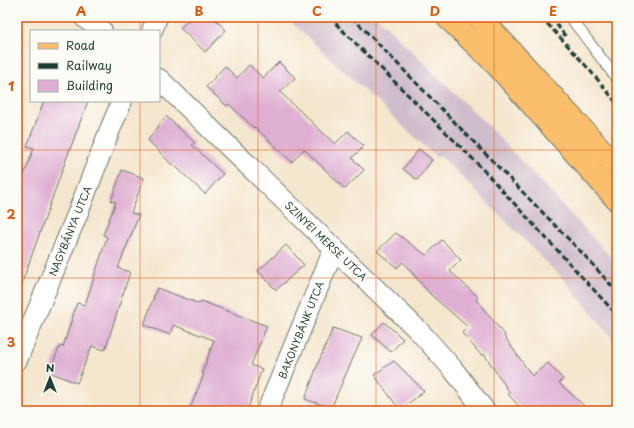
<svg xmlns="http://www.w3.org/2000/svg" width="634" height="428" viewBox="0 0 634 428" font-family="'Playpen Sans',sans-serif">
<rect width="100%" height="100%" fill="#fdfcf7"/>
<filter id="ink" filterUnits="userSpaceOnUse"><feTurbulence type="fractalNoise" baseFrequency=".025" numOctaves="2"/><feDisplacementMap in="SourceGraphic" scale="8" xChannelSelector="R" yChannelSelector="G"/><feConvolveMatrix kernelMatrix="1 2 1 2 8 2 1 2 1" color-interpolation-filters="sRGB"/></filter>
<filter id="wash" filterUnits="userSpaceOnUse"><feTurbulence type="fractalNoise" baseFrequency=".012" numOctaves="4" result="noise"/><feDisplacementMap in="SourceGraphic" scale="16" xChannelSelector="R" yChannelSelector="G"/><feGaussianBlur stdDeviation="0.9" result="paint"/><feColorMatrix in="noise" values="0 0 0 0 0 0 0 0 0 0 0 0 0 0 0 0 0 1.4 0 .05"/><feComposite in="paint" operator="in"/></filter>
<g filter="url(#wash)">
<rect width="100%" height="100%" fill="#f5e6ce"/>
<polygon fill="#d0bdcc" points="286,17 377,17 490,128 598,243 617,265 617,344 565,281 440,155 437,158"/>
<g id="blocks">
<g fill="#dfafd3">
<polygon points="192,17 213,17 226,30 205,52 180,28"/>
<polygon points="279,62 295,78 280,92 335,144 348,131 364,146 352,158 364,170 345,189 304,149 292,162 255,127 254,128 229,104 227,106 206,87 225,66 237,78 249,65 263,78"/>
<polygon points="44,101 88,101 63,168 19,291 17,291 17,194 34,148 27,146"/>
<polygon points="166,116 195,143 192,145 223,174 205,194 173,164 172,165 148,140"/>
<polygon points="419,149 432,160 417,180 403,169"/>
<polygon points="122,170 144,178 131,213 139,215 118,268 130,272 105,350 92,346 77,383 49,372 60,346 63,347 77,303 85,305 107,237 103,235 116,202 111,201"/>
<polygon points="396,233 426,255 442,240 461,260 450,271 478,297 476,300 505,335 504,336 532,376 548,363 563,379 559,383 590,411 523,411 508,394 510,393 484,354 482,356 462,333 468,327 430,294 403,262 397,268 377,251"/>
<polygon points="286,245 304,265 276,290 258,271"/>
<polygon points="157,288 200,304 201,301 267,326 251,365 262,369 247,411 189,411 204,374 202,373 214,340 173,325 170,335 144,325"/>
<polygon points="384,322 403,339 391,352 372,335"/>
<polygon points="333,328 362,338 331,408 305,399 319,361"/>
<polygon points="394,361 424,391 400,410 374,375"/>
</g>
</g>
</g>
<g filter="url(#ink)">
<use href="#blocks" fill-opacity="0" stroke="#6a786a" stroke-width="1"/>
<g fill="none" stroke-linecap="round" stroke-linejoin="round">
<g stroke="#6a786a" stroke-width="12">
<polyline id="service" points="570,17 617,79"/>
</g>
<g stroke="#6a786a" stroke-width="22">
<g id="minor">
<polyline points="84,17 102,31"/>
<polyline points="152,31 157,17"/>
<polyline points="159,79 420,332 452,368 485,411"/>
<polyline points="17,360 79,210 109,132 122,101"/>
<polyline points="267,411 334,249"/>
</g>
</g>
<g stroke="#6a786a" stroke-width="24">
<g id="primary">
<polyline points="447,17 493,61 617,200"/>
<polyline points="479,17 499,38 617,167"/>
</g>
</g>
<use href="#service" stroke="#fff" stroke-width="10"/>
<use href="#minor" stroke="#fff" stroke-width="20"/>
<use href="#primary" stroke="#fabe6d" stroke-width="22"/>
<g stroke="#1f3d34" stroke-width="3" stroke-dasharray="6 3" stroke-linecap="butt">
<polyline points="329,17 475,161 617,315"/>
<polyline points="352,17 585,256 617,292"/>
<path d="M541 17C567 45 594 73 617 104"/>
<polyline points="551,17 566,37"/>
</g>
</g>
</g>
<path fill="none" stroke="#de580e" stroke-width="1" stroke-opacity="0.55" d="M140 17V31M258 17V411M376 17V411M494 17V411M140 101V411M17 150H617M17 278H617"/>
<g text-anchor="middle" stroke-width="3" stroke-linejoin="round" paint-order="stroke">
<g font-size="10" fill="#1f3d34" stroke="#fdfcf7">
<text transform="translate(70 231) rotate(-68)" y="4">NAGYBÁNYA UTCA</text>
<text transform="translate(326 241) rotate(44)" y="4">SZINYEI MERSE UTCA</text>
<text transform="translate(301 330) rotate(-68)" y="4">BAKONYBÁNK UTCA</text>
</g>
</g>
<rect width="634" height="428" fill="none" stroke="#fdfcf7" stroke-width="44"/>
<rect x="30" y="30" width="130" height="72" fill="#fdfcf7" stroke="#a4b0a9"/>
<rect x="38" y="43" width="20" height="6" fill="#fabe6d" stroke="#a4b0a9"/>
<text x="66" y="50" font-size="12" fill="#1f3d34">Road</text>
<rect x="38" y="63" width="20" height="6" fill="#1f3d34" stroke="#a4b0a9"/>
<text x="66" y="70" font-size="12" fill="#1f3d34">Railway</text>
<rect x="38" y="80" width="20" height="12" fill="#dfafd3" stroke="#a4b0a9"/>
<text x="66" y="90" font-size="12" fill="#1f3d34">Building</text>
<g transform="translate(50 378)" stroke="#fdfcf7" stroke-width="3" paint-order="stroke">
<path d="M0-3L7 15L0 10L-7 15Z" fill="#1f3d34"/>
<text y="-6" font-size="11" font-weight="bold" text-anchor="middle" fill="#1f3d34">N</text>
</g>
<rect x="22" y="22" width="590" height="384" fill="none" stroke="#de580e" stroke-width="1.5"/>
<g font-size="13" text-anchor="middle" font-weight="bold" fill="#de580e">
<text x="81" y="16">A</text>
<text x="199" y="16">B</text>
<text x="317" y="16">C</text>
<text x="435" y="16">D</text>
<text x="553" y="16">E</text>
<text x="11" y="91">1</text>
<text x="11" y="219">2</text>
<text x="11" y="347">3</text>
</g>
</svg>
